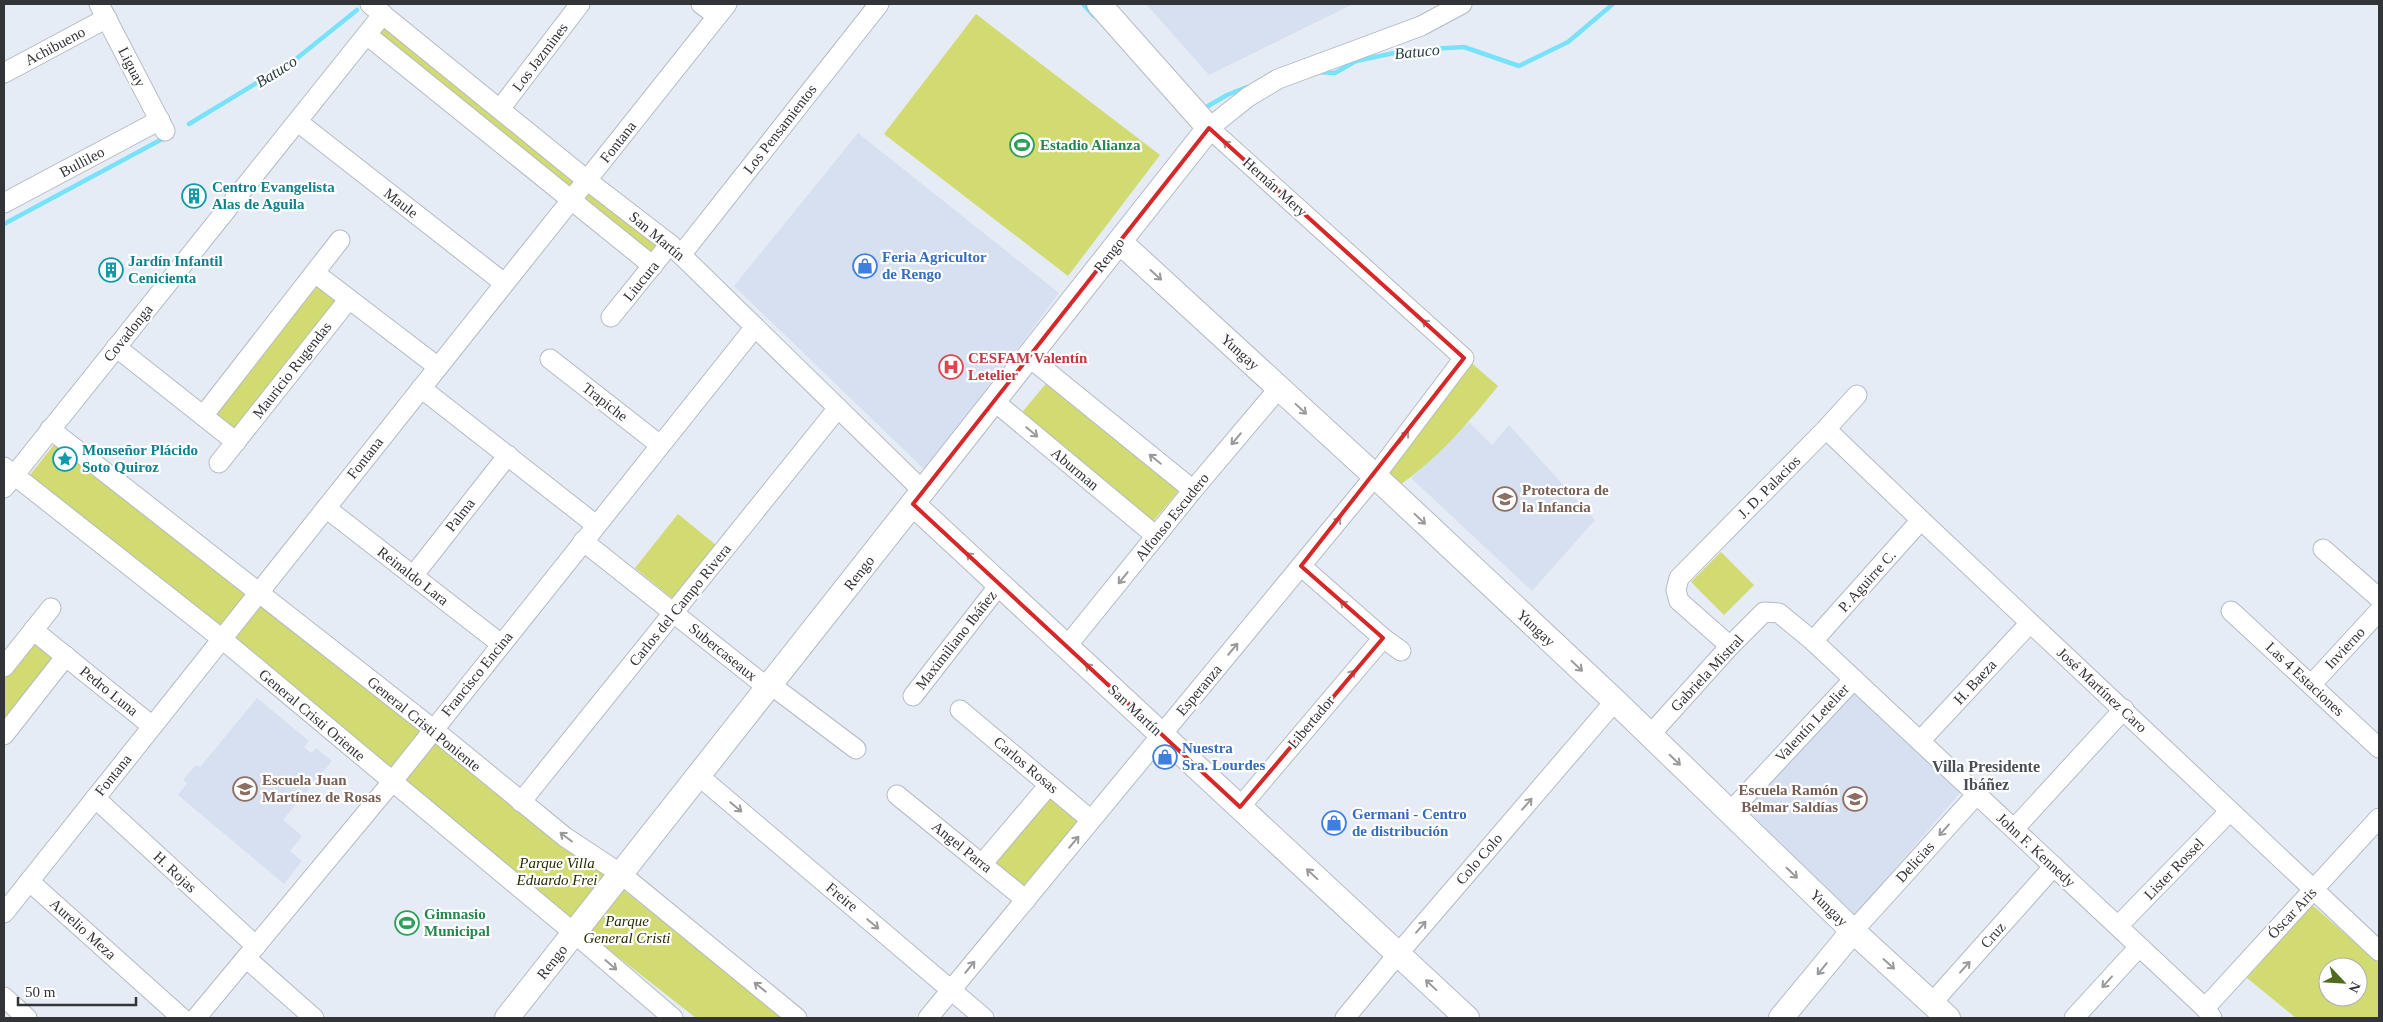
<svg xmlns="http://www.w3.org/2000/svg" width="2383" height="1022" viewBox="0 0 2383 1022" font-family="Georgia,serif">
<rect width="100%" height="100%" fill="#e6ecf5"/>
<g fill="#d7e0f0">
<polygon points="1146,4 1353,4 1209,75"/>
<polygon points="858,133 1059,293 927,472 734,286"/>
<polygon points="1469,422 1492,445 1509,425 1595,520 1532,591 1411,478"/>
<polygon points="1854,684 1966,786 1854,916 1745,811"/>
<polygon points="257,698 309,741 304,747 311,753 316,748 332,761 283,820 302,836 290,851 302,861 284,884 178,795 187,783 183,780 196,765 200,767"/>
</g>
<g fill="#d2da72" fill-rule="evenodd">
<polygon points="976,14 1160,155 1068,276 884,134"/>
<polygon points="384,24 663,245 652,258 376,36"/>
<polygon points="316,280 341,301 235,437 208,415"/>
<path d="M1467 359 1498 386C1468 423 1435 462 1395 488L1380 475Z"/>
<polygon points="1049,380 1182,487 1149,526 1019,416"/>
<polygon points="56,442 606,876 571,919 30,475"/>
<polygon points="678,514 716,545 674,600 635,568"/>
<polygon points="1721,552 1754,585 1724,615 1691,582"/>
<polygon points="34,638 58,658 4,726 4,676"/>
<polygon points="1049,790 1087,820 1025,896 987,862"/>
<polygon points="621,888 783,1018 696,1018 585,931"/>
<path d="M2311 904 2379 963V1018H2296L2247 978ZM2328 967H2358V997H2328Z"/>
</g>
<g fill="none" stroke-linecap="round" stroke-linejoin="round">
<g stroke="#77e2f9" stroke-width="4.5">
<polyline points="1083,4 1094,16"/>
<polyline points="1317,72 1335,73 1356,61 1394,53 1411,54 1431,49 1464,47 1519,66 1568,42 1613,4"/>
<polyline points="1208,106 1227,95 1247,87"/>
<polyline points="189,124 296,59 357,10"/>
<polyline points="4,224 166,137"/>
</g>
<g stroke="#b4bac3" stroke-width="21">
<g id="minor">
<polyline points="99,4 165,131"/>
<polyline points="370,4 588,181 670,244 923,491"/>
<polyline points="701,4 717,16"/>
<polyline points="367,35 653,266"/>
<polyline points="4,73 107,18"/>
<polyline points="500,109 580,4"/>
<polyline points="298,122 504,283"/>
<polyline points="4,203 160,120"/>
<polyline points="681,255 879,4"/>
<polyline points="315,273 438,367"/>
<polyline points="611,317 670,244"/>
<polyline points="116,347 236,442"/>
<polyline points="1029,357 1193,490"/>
<polyline points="550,359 660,445"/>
<polyline points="421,388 596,525"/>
<polyline points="994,401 1156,536"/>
<polyline points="203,416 340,240"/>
<polyline points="50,429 433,729 565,837 621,874 797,1018"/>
<polyline points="1826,429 1921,520 2379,951"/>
<polyline points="219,463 349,299"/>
<polyline points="4,467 222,639 574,933 673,1018"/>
<polyline points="4,488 383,14"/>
<polyline points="326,508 501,644"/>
<polyline points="583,541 768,688"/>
<polyline points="2323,549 2379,598"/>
<polyline points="1301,566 1383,638 1401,651"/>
<polyline points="413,576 508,455"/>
<polyline points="2231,611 2379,748"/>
<polyline points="33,630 152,726"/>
<polyline points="1813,641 1921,520"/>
<polyline points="1067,646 1193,490 1279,388"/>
<polyline points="1730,646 1679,601 1676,590 1679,578 1826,429 1857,395"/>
<polyline points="4,667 51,608"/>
<polyline points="771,685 856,749"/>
<polyline points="2311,685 2379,611"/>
<polyline points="913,696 1000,584"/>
<polyline points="960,710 1091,820"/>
<polyline points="4,735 66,656"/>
<polyline points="1650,735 1730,646 1764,612 1779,613 1813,641 2205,1008 2212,1018"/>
<polyline points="1920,741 2030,623"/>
<polyline points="699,776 984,1018"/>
<polyline points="897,795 1026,900"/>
<polyline points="95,798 256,946"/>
<polyline points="521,802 838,408"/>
<polyline points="1240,807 1383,638"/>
<polyline points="1730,812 1854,679"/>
<polyline points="2014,829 2124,709"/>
<polyline points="982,864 1049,785"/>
<polyline points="29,881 182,1018"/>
<polyline points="4,913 727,4"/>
<polyline points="2118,926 2230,811"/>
<polyline points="1853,931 1977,794"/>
<polyline points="246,958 314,1018"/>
<polyline points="4,997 27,1018"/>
<polyline points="1932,1003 2054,866"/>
<polyline points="2205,1008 2379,818"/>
<polyline points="196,1018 392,782 755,327"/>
<polyline points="928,1018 1375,476 1464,358 1209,128 1248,97 1278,79 1421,26 1462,4"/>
<polyline points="1345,1018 1398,954 1615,701"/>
<polyline points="2074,1018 2139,947"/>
</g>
</g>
<g stroke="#b4bac3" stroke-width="26">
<g id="major">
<polyline points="1120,242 1375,476 1615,701 1853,931 1948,1018"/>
<polyline points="913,504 1467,1018"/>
<polyline points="507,1018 1209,128 1099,4"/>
<polyline points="1781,1018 1853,931"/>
</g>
</g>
<use href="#minor" stroke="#fff" stroke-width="19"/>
<use href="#major" stroke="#fff" stroke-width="24"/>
</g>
<defs><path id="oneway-shaft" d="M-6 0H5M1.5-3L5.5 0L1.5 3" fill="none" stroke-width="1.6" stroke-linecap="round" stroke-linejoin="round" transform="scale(1.25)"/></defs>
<g stroke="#989a9c">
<use href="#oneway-shaft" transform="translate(1229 146) rotate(-138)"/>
<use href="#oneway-shaft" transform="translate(1156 275) rotate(42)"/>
<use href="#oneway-shaft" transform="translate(1428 325) rotate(-138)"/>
<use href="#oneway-shaft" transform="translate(1301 409) rotate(43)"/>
<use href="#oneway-shaft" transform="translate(1032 432) rotate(40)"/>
<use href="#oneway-shaft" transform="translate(1404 437) rotate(-53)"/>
<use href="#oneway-shaft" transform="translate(1236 439) rotate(130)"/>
<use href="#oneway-shaft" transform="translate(1155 459) rotate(-141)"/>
<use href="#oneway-shaft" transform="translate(1420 519) rotate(43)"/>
<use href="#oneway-shaft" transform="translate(1336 523) rotate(-51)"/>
<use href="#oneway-shaft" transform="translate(972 558) rotate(-137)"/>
<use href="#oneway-shaft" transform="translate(1123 578) rotate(129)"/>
<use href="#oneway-shaft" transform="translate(1346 606) rotate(-139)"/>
<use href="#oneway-shaft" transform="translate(1233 649) rotate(-50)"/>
<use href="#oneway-shaft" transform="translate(1577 666) rotate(43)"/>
<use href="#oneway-shaft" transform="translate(1091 669) rotate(-137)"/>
<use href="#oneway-shaft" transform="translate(1350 676) rotate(-50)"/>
<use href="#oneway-shaft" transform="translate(1675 760) rotate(44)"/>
<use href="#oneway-shaft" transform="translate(1527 804) rotate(-49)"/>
<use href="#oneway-shaft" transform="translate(736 807) rotate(40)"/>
<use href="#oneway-shaft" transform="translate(1944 830) rotate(132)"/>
<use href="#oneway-shaft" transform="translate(566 837) rotate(-143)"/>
<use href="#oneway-shaft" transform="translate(1074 842) rotate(-50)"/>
<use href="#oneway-shaft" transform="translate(1792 873) rotate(44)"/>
<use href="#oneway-shaft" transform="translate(1312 874) rotate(-137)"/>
<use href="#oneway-shaft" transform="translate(873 924) rotate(40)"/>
<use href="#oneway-shaft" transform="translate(1421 927) rotate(-49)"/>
<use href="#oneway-shaft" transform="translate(1889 964) rotate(42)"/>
<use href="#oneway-shaft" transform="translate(611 965) rotate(41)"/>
<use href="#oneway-shaft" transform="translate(970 967) rotate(-51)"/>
<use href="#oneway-shaft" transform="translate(1965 967) rotate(-48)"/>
<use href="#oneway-shaft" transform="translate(1822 969) rotate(129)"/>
<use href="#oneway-shaft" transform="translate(2107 982) rotate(132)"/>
<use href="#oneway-shaft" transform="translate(1431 985) rotate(-137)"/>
<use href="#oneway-shaft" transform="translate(760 987) rotate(-141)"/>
</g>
<path fill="none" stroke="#d62828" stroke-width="4" stroke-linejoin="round" d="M1209 128 1464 358 1301 566 1383 638 1240 807 913 504Z"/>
<defs>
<g id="stadium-ring" transform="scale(1.25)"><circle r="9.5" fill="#fff" stroke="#2e9e5b" stroke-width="1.5"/><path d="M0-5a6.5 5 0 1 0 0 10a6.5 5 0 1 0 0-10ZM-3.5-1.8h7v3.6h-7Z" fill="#2e9e5b"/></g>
<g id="building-ring" transform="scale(1.25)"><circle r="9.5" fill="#fff" stroke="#0f9aa8" stroke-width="1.5"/><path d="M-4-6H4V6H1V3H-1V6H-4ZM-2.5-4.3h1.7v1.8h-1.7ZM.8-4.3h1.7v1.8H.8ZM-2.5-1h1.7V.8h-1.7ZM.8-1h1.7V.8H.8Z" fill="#0f9aa8"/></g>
<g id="shop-ring" transform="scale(1.25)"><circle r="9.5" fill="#fff" stroke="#3f7fe0" stroke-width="1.5"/><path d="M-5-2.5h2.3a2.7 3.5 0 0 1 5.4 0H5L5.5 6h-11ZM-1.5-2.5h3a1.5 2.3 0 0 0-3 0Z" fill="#3f7fe0"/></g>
<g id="hospital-ring" transform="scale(1.25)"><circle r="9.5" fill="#fff" stroke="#e0444e" stroke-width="1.5"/><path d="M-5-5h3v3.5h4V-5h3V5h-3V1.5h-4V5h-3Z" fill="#e0444e"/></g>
<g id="sight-ring" transform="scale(1.25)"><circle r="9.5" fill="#fff" stroke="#0f9aa8" stroke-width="1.5"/><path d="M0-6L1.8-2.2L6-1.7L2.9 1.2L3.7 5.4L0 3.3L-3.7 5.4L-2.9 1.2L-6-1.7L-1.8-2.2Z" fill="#0f9aa8"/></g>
<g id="school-ring" transform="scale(1.25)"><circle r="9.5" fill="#fff" stroke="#8d6e63" stroke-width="1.5"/><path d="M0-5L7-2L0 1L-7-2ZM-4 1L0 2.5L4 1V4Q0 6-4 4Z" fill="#8d6e63"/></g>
</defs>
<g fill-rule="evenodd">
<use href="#stadium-ring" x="1022" y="145"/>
<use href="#building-ring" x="194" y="196"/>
<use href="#shop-ring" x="865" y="266"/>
<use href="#building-ring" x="111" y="270"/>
<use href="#hospital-ring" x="951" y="367"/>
<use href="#sight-ring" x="65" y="459"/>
<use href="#school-ring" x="1505" y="499"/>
<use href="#shop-ring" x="1165" y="757"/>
<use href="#school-ring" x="245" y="789"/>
<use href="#school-ring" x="1855" y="799"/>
<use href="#shop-ring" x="1334" y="823"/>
<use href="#stadium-ring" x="407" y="923"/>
</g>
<g text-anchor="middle" stroke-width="4.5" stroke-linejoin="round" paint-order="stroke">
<g font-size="15" fill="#323438" stroke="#fff">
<text transform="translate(55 46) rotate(-28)" y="5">Achibueno</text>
<text transform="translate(540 57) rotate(-53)" y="5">Los Jazmines</text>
<text transform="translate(132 67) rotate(63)" y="5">Liguay</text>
<text transform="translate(780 129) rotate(-52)" y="5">Los Pensamientos</text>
<text transform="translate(618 142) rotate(-52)" y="5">Fontana</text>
<text transform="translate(82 162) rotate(-28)" y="5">Bullileo</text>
<text transform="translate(1275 187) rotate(42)" y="5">Hernán Mery</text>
<text transform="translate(401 203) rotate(38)" y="5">Maule</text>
<text transform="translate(657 236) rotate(40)" y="5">San Martín</text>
<text transform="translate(1109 255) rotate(-52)" y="5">Rengo</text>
<text transform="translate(641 281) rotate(-51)" y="5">Liucura</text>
<text transform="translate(128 333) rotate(-51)" y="5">Covadonga</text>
<text transform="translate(1240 352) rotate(42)" y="5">Yungay</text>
<text transform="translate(292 370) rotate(-52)" y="5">Mauricio Rugendas</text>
<text transform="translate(605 402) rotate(38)" y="5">Trapiche</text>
<text transform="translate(365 458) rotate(-52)" y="5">Fontana</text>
<text transform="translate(1075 469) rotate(40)" y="5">Aburman</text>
<text transform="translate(1769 487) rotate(-45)" y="5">J. D. Palacios</text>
<text transform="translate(460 515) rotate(-52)" y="5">Palma</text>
<text transform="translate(1172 517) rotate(-51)" y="5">Alfonso Escudero</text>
<text transform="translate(859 573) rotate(-52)" y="5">Rengo</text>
<text transform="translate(413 576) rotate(38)" y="5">Reinaldo Lara</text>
<text transform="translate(1867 581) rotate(-48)" y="5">P. Aguirre C.</text>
<text transform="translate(680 605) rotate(-51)" y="5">Carlos del Campo Rivera</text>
<text transform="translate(1536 628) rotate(43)" y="5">Yungay</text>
<text transform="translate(956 640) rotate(-52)" y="5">Maximiliano Ibáñez</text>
<text transform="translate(2345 648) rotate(-47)" y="5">Invierno</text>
<text transform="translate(723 652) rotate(39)" y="5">Subercaseaux</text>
<text transform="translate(1707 673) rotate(-47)" y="5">Gabriela Mistral</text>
<text transform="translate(477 674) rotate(-51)" y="5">Francisco Encina</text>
<text transform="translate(2305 679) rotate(43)" y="5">Las 4 Estaciones</text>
<text transform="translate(1975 682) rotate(-47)" y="5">H. Baeza</text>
<text transform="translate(1199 690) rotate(-50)" y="5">Esperanza</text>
<text transform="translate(2102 690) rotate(43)" y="5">José Martínez Caro</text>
<text transform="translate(109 691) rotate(39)" y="5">Pedro Luna</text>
<text transform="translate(1135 710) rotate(43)" y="5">San Martín</text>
<text transform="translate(312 715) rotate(40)" y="5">General Cristi Oriente</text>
<text transform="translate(1311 722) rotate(-50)" y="5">Libertador</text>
<text transform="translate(1812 723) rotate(-47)" y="5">Valentín Letelier</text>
<text transform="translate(424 724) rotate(39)" y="5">General Cristi Poniente</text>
<text transform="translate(1026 765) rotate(40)" y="5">Carlos Rosas</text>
<text transform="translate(113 775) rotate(-51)" y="5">Fontana</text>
<text transform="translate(962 847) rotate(39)" y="5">Angel Parra</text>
<text transform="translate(2036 850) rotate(43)" y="5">John F. Kennedy</text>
<text transform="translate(1479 859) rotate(-49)" y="5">Colo Colo</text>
<text transform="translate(1915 862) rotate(-48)" y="5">Delicias</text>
<text transform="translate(2174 869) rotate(-46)" y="5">Lister Rossel</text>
<text transform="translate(175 872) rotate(43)" y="5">H. Rojas</text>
<text transform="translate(842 897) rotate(40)" y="5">Freire</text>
<text transform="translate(1829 908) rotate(44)" y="5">Yungay</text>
<text transform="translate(2292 913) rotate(-47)" y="5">Óscar Aris</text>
<text transform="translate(83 929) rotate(42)" y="5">Aurelio Meza</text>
<text transform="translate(1993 935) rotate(-48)" y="5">Cruz</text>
<text transform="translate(552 962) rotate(-52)" y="5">Rengo</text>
</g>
<g font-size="15" font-weight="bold" fill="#27864d" stroke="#fff" text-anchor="start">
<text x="1040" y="150">Estadio Alianza</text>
<text x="424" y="919">Gimnasio<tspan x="424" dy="17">Municipal</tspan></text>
</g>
<g font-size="15" font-weight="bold" fill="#0d838f" stroke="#fff" text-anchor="start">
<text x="212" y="192">Centro Evangelista<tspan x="212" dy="17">Alas de Aguila</tspan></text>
<text x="128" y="266">Jardín Infantil<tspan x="128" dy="17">Cenicienta</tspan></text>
<text x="82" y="455">Monseñor Plácido<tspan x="82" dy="17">Soto Quiroz</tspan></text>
</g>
<g font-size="15" font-weight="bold" fill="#366cbe" stroke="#fff" text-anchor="start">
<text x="882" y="262">Feria Agricultor<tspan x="882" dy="17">de Rengo</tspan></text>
<text x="1182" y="753">Nuestra<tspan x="1182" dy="17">Sra. Lourdes</tspan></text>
<text x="1352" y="819">Germani - Centro<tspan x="1352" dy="17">de distribución</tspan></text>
</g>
<g font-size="15" font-weight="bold" fill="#be3a42" stroke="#fff" text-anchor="start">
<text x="968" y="363">CESFAM Valentín<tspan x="968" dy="17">Letelier</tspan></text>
</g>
<g font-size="15" font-weight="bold" fill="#785e54" stroke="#fff" text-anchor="start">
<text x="1522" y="495">Protectora de<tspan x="1522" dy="17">la Infancia</tspan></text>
<text x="262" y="785">Escuela Juan<tspan x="262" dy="17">Martínez de Rosas</tspan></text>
<text x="1838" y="795" text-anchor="end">Escuela Ramón<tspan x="1838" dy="17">Belmar Saldías</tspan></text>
</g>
<g font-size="15" font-style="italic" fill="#2a2c00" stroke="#fff">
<text x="557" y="868">Parque Villa<tspan x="557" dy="17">Eduardo Frei</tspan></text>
<text x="627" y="926">Parque<tspan x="627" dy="17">General Cristi</tspan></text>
</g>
<g font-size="16" font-style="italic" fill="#243c42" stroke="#fff">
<text transform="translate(1417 51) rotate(-6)" y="6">Batuco</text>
<text transform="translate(276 71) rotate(-32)" y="6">Batuco</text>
</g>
<g font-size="16" font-weight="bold" fill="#4a4f57" stroke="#fff">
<text x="1986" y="772">Villa Presidente<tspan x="1986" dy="18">Ibáñez</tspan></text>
</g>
</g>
<rect width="2383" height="1022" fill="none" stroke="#323438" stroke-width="10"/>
<g transform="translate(2343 982) rotate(115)"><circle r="24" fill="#ffffff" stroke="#adaeaf"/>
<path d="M0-4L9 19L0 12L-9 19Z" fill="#516a1c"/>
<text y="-8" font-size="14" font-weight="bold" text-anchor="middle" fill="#323438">N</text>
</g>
<path d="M18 997v8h118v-8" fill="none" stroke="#323438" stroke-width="2.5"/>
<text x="25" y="997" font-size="15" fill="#323438" stroke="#ffffff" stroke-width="4" paint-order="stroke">50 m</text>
</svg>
